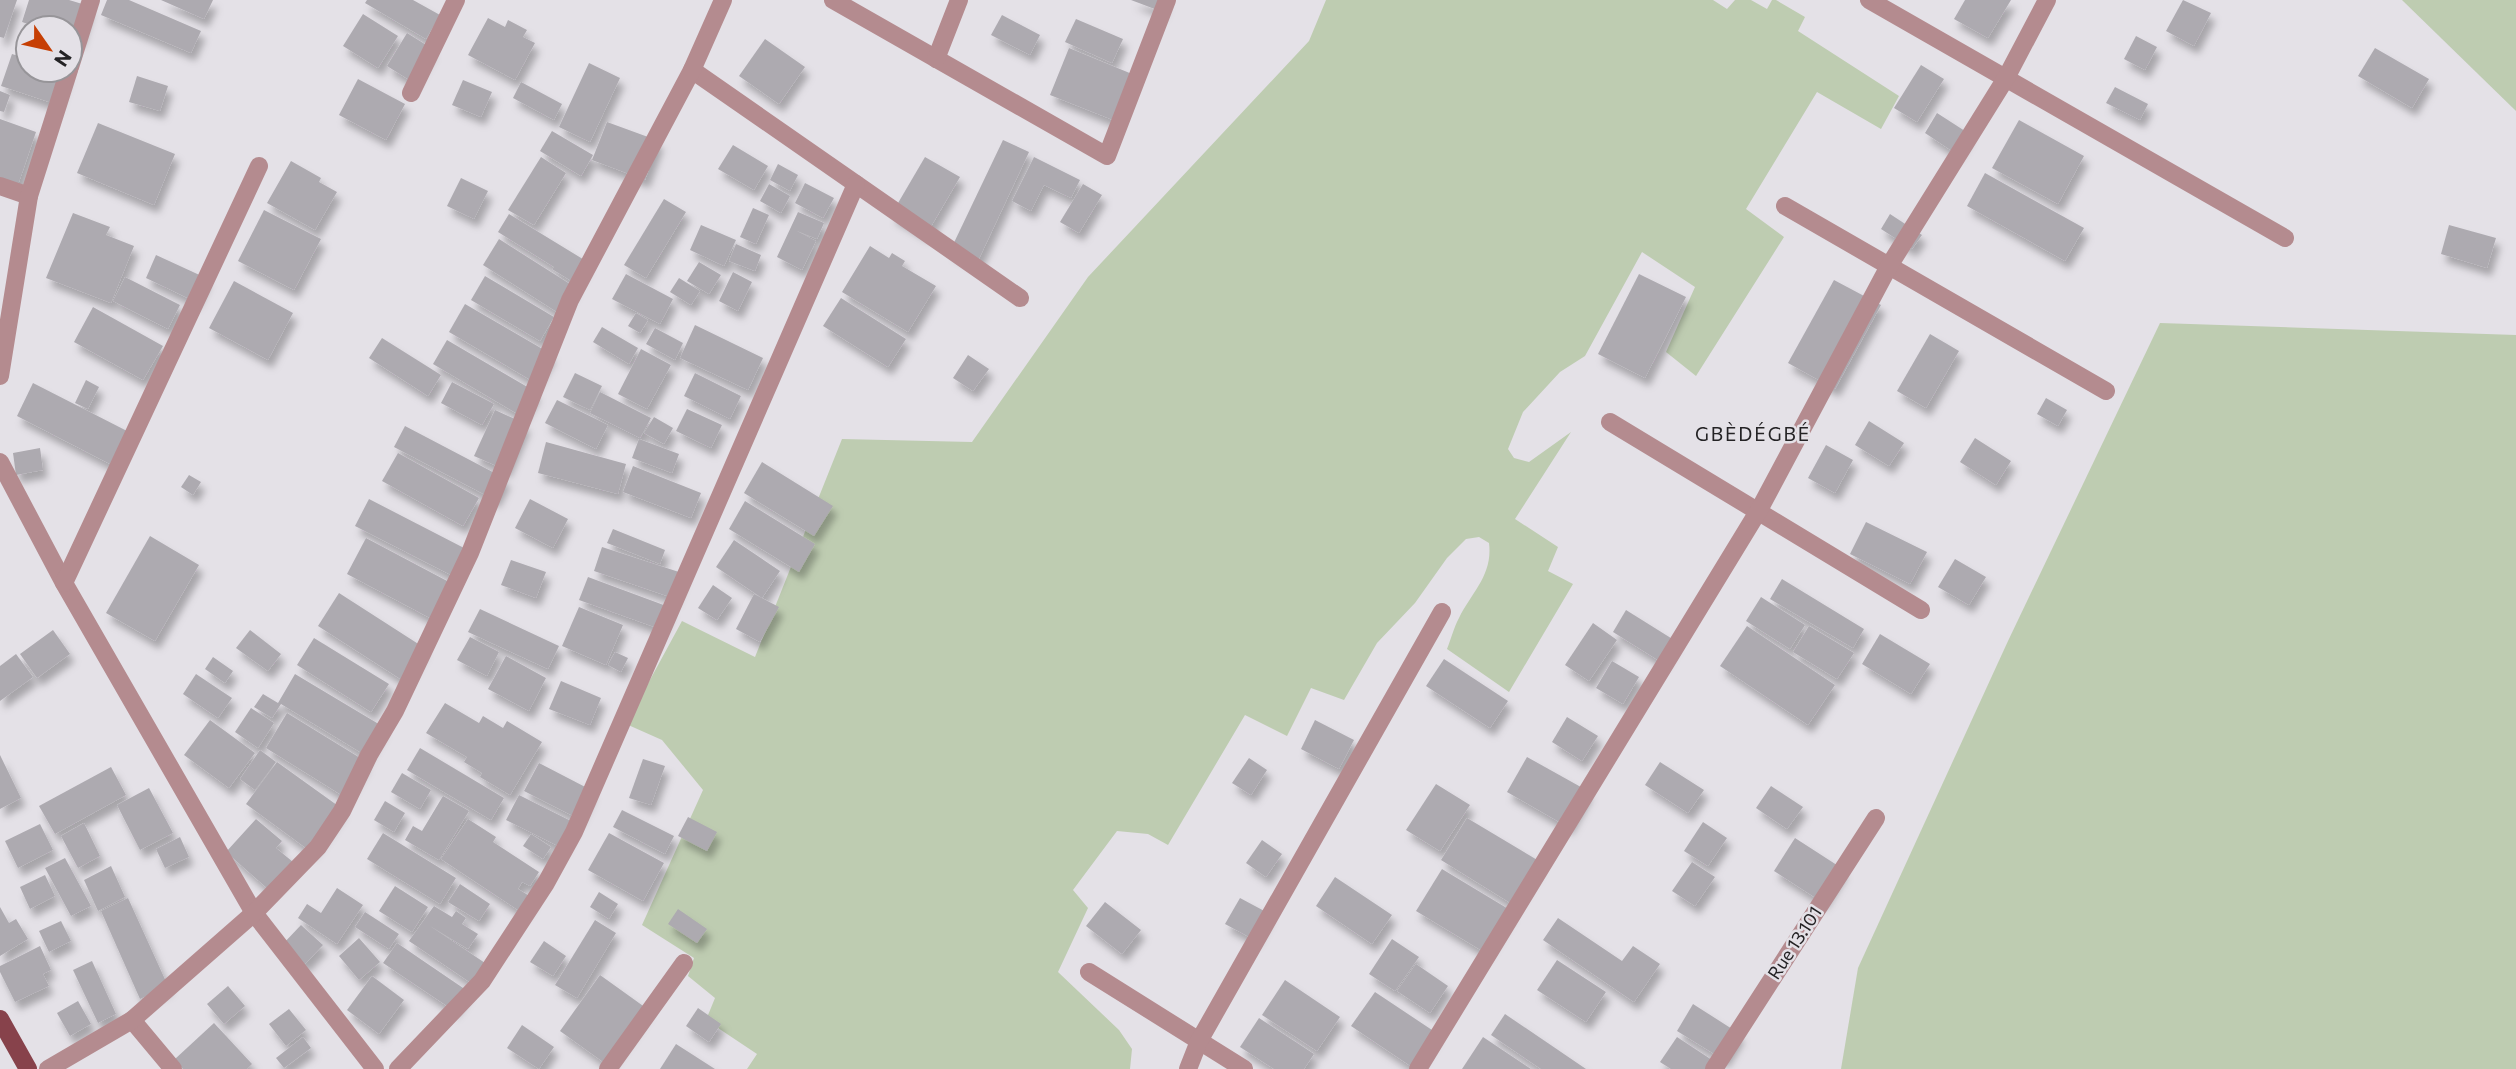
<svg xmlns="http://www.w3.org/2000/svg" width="2516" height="1069" viewBox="0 0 2516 1069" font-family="Commissioner,sans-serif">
<defs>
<filter id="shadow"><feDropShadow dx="4.5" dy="8" stdDeviation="3.5" flood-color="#0004"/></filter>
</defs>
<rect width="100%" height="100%" fill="#e4e1e7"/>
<g fill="#beccb1">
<path d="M1326 0H1713L1727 9 1735 0H1751L1767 9 1772 0H1776L1805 17 1798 31 1899 96 1881 129 1817 92 1746 209 1784 237 1696 376 1666 352 1695 287 1642 252 1585 356 1560 372 1523 412 1508 449 1514 458 1529 462 1571 432 1515 519 1558 547 1548 571 1573 584 1509 692 1447 649C1451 639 1454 627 1459 618 1472 592 1493 575 1489 543L1479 537 1466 539 1447 558 1415 603 1377 643 1344 700 1311 688 1287 736 1245 715 1168 845 1148 834 1117 831 1073 890 1088 908 1058 972 1119 1030 1132 1049 1130 1069H747L757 1054 706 1020 715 998 688 976 694 958 642 925 703 790 662 740 626 724 682 621 755 657 842 439 972 442 1088 277 1309 41Z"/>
<polygon points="2402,0 2516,0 2516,111"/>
<polygon points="2160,323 2516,335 2516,1069 1841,1069 1858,968 2008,641"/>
</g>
<g fill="#adaab0" filter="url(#shadow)">
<polygon points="0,0 17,0 4,38 0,37"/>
<polygon points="29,0 69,0 89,6 79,40 70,37 70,28 40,28 22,22"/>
<polygon points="107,0 129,0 201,31 191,53 101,15"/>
<polygon points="161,0 213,0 204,19"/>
<polygon points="367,0 413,0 440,15 426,39 365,3"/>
<polygon points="1131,0 1164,0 1160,11"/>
<polygon points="1965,0 2011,0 1988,38 1954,19"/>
<polygon points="2183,0 2211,13 2194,46 2166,31"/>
<polygon points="363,14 398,36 378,68 343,46"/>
<polygon points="1002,15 1040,35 1030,55 991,35"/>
<polygon points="488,18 505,27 508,20 527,30 523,37 535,43 515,80 468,55"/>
<polygon points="1076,19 1123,39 1112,63 1065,42"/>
<polygon points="407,33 431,48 411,81 387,66"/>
<polygon points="2136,36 2157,47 2145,70 2124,59"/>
<polygon points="765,39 805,67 779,104 739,76"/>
<polygon points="1069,48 1132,74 1113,120 1050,95"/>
<polygon points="2375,48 2429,79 2412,108 2358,76"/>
<polygon points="12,54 28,59 28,70 59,70 66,72 55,104 1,86"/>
<polygon points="589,63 620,78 590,142 559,127"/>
<polygon points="1921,65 1944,79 1917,122 1894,108"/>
<polygon points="137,76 168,86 160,111 129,102"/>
<polygon points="358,79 405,104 386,140 339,115"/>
<polygon points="463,80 492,92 481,117 452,105"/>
<polygon points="521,82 562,104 554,120 513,98"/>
<polygon points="2115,87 2148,104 2140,120 2106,103"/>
<polygon points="0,91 10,95 4,112 0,111"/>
<polygon points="1937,113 1968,133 1955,153 1925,133"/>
<polygon points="0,119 36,132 17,188 0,182"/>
<polygon points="2019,120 2084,156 2058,204 1992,168"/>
<polygon points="607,122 659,141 645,180 592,160"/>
<polygon points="98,123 175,154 154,205 77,173"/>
<polygon points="552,131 593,155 581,176 540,151"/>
<polygon points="1003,140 1029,152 977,263 950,251"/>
<polygon points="733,145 768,166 754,190 718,169"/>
<polygon points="541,157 566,173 534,225 508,210"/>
<polygon points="925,157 960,177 926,235 891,215"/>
<polygon points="1034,157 1080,180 1071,198 1044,185 1031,211 1012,201"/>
<polygon points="291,161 321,178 319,182 337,192 315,230 267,203"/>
<polygon points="778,164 798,175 790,191 770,180"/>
<polygon points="1985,173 2084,228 2065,261 1967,206"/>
<polygon points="461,178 488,191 474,219 447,206"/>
<polygon points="805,183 834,198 823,218 795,203"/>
<polygon points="769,184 790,196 781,213 760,201"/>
<polygon points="1083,184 1102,195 1079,233 1060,222"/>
<polygon points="664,199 686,212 646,278 624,265"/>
<polygon points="753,208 769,215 756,244 740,237"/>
<polygon points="264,210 321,239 294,290 238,261"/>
<polygon points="798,212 824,223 817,239 797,231 816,241 802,270 777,257"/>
<polygon points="73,213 110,227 106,235 134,246 111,303 46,278"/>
<polygon points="509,214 586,261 573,282 552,269 554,267 498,232"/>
<polygon points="1890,214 1922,235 1912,249 1881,229"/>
<polygon points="701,225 736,240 724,266 690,250"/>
<polygon points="2449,225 2496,238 2487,268 2441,254"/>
<polygon points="499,239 573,286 557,312 483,265"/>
<polygon points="736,244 761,255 755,271 729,261"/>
<polygon points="870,246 889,258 892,253 905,261 902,266 936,286 908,332 842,292"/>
<polygon points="156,255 206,278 194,301 146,278"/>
<polygon points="699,262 721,275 709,294 687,281"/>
<polygon points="733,272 752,282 738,311 719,301"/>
<polygon points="626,274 673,299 660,324 612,299"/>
<polygon points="1639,274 1686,297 1645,378 1598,354"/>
<polygon points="485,276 554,317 540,341 471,300"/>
<polygon points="125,277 180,305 168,329 113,301"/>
<polygon points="679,278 700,291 691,305 670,292"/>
<polygon points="1834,280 1881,305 1835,389 1788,363"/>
<polygon points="234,281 293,313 268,360 209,328"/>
<polygon points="841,298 906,339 888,367 823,326"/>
<polygon points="465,304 551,354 534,382 449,332"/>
<polygon points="93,307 163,346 143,380 74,342"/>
<polygon points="636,313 648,320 640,333 628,326"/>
<polygon points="695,325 763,358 748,390 680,358"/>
<polygon points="602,327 638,348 629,364 593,342"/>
<polygon points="655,328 683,343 675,360 646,344"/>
<polygon points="1930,334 1959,351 1926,408 1897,391"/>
<polygon points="382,338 441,375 428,396 369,358"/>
<polygon points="447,340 536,392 521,416 433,364"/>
<polygon points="641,349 671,365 647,409 618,394"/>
<polygon points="968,355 989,369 973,391 953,378"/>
<polygon points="575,373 602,386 590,410 563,397"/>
<polygon points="695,373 741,396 730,419 684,396"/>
<polygon points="86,380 99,387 88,409 75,403"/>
<polygon points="452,382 494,404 482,425 441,403"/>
<polygon points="33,383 127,431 110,464 17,416"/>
<polygon points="600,392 651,418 640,438 590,413"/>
<polygon points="2046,398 2067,410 2058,426 2037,414"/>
<polygon points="557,400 608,425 596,449 545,423"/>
<polygon points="687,409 722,425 711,448 676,431"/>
<polygon points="495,410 526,424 506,470 474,456"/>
<polygon points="654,417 673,428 664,444 644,433"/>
<polygon points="1869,421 1904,443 1889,466 1855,445"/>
<polygon points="405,426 506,479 495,500 394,447"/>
<polygon points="1975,438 2011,461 1996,485 1960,462"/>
<polygon points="639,439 679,454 672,473 632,458"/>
<polygon points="546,442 626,464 618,494 538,473"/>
<polygon points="1826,445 1853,460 1835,493 1808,478"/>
<polygon points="40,448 43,470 16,475 13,453"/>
<polygon points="398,453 479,498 463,526 382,481"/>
<polygon points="762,462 833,506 814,536 744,493"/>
<polygon points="633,466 701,493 691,518 623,492"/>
<polygon points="189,475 201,482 193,495 181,487"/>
<polygon points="369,499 464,548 451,575 355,526"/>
<polygon points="530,499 568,519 553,548 515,528"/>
<polygon points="745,501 815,544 799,572 729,529"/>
<polygon points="1866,522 1927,552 1910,584 1850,554"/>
<polygon points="613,529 665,550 660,564 607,543"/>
<polygon points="150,536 199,565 155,641 106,613"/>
<polygon points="366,538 449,582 430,618 347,574"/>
<polygon points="734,540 780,571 762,598 716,567"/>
<polygon points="602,547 682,573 673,598 594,571"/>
<polygon points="1955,559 1986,577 1969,605 1938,587"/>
<polygon points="511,560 546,572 536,598 501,585"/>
<polygon points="588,577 669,607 660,629 579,600"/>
<polygon points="1782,579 1864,629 1853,648 1770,599"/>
<polygon points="713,585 732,598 717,620 698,608"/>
<polygon points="339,593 423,647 402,680 318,626"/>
<polygon points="754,594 779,607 760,642 736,629"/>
<polygon points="1761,597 1805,625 1790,649 1746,621"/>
<polygon points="579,607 623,625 606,665 562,646"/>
<polygon points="480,609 559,646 548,669 468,632"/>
<polygon points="1626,610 1674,640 1661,662 1613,632"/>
<polygon points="1593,623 1617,640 1589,681 1565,665"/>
<polygon points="1747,626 1835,685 1808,725 1720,666"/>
<polygon points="1809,626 1854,653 1837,679 1793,652"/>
<polygon points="53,630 70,654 37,678 20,654"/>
<polygon points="250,630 281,654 268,671 236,648"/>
<polygon points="1880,634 1930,664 1911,694 1862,664"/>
<polygon points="470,637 499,652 487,676 457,660"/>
<polygon points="314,638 389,684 371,712 297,665"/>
<polygon points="615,652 628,658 621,672 608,665"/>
<polygon points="16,654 33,677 0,701 0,666"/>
<polygon points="506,656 546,678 529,711 488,689"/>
<polygon points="213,657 233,671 225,683 205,669"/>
<polygon points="1444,659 1508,701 1490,728 1426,686"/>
<polygon points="1612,661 1639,677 1623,704 1596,688"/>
<polygon points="196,674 232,698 218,718 183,694"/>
<polygon points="295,674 382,726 365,755 281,704 272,718 254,707 263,694 278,703"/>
<polygon points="561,681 601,698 590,725 549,709"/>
<polygon points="445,703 479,723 483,716 503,728 507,721 542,742 510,795 480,777 482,773 464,762 467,757 426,733"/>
<polygon points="251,708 274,723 258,748 235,732"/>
<polygon points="287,713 365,761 343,796 266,748"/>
<polygon points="1567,717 1598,736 1582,761 1552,742"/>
<polygon points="210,720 255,753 229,788 184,755"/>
<polygon points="1315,720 1354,740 1339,769 1301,749"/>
<polygon points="420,748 504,798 491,820 407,770"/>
<polygon points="260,750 276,762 255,790 240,779"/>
<polygon points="0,755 21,798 0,809"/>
<polygon points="1527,757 1588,791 1568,827 1507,792"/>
<polygon points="1249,758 1267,770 1251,795 1232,783"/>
<polygon points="643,759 665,766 651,805 629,798"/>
<polygon points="277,762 341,808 310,851 246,804"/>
<polygon points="1660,762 1704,790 1688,813 1645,785"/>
<polygon points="539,763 591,790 577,818 524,791"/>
<polygon points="111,767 126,795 55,834 39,806"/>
<polygon points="402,773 431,790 420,809 391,792"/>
<polygon points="1436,784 1470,805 1440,851 1406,830"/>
<polygon points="1771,786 1803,807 1787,829 1756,808"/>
<polygon points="149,788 173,833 140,850 117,805"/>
<polygon points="519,795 573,822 560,847 506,820"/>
<polygon points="443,796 469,811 439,860 405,840 413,826 422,831"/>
<polygon points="385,801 405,813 394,832 374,820"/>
<polygon points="622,810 674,836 665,854 613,827"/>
<polygon points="688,817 717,832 707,851 678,836"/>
<polygon points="1467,818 1539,861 1512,904 1441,860"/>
<polygon points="256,819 282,841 276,848 293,862 268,889 226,852"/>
<polygon points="468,819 496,837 493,842 539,872 530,886 522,882 518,889 531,897 521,912 441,859"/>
<polygon points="1703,822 1727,838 1708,866 1684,851"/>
<polygon points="84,823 100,856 78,868 61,836"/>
<polygon points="40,824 53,850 18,868 5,841"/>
<polygon points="383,833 456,878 440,904 367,859"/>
<polygon points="609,833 664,863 643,901 588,870"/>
<polygon points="531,834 551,847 543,859 523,846"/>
<polygon points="180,837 189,857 165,868 156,849"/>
<polygon points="1795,838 1843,869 1822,902 1774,871"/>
<polygon points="1262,840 1282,854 1266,877 1246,863"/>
<polygon points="65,858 91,906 71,916 45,868"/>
<polygon points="1692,862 1715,877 1695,906 1672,891"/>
<polygon points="111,866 125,897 98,911 84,880"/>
<polygon points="1442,869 1510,910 1484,952 1416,911"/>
<polygon points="45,875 55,896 30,909 20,887"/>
<polygon points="1335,877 1392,915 1372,944 1316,906"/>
<polygon points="460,884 490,904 479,921 448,902"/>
<polygon points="395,886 428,907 412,932 379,911"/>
<polygon points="337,888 363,905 337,944 298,918 307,904 321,913"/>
<polygon points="599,892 618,904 609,919 590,907"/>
<polygon points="128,898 168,986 140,999 101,911"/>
<polygon points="1240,898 1268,913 1253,939 1225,924"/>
<polygon points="1105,902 1141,930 1122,954 1086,926"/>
<polygon points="434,906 452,917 456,911 466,918 462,924 478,934 468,949 430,926 485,963 471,983 409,941"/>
<polygon points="0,907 9,923 16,919 28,939 0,956"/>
<polygon points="678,909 707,929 697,943 668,924"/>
<polygon points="365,912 399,934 389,949 355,927"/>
<polygon points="1558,918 1622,961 1633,946 1660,964 1634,1002 1543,940"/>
<polygon points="595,920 616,933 577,998 555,985"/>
<polygon points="61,921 71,941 49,952 39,931"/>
<polygon points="301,925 323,945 304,965 282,945"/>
<polygon points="359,938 380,962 359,980 339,956"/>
<polygon points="1392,939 1419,957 1395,991 1369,974"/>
<polygon points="544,941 566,956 553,976 530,962"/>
<polygon points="397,943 466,990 453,1010 383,963"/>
<polygon points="40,946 51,970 43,974 49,986 15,1002 0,972 0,966"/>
<polygon points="1557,960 1606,992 1586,1022 1537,990"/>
<polygon points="92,961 116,1014 98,1023 73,970"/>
<polygon points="1416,964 1448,986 1430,1013 1397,991"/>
<polygon points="600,975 646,1008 606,1064 560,1031"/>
<polygon points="372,976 404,1000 379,1034 347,1010"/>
<polygon points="1285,980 1340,1017 1317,1051 1262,1015"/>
<polygon points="228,986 245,1006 224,1024 207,1004"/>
<polygon points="1375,992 1435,1032 1412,1067 1351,1026"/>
<polygon points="78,1001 91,1024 70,1036 57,1013"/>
<polygon points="1693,1004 1740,1034 1724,1060 1677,1031"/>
<polygon points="698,1008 721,1024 709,1042 686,1026"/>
<polygon points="289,1009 306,1030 286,1046 269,1024"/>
<polygon points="1505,1014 1586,1069 1541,1069 1491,1035"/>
<polygon points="1259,1018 1314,1054 1304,1069 1274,1069 1240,1047"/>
<polygon points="214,1023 252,1064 247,1069 183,1069 175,1059"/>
<polygon points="522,1025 554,1047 539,1069 507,1048"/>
<polygon points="303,1037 311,1048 284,1068 276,1058"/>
<polygon points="1483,1037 1531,1069 1462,1069"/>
<polygon points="1677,1037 1712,1060 1706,1069 1671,1069 1660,1062"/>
<polygon points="676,1044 715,1069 660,1069"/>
</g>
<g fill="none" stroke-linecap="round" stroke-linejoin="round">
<g stroke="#b48b8f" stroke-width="18">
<polyline points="833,0 1107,156 1167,0"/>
<polyline points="1869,0 2285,238"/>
<polyline points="936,59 959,0"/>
<polyline points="70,67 91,0"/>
<polyline points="692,70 1020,298"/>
<polyline points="411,93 456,0"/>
<polyline points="0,186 29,196"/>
<polyline points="1785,206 2106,391"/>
<polyline points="0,376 29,196 69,70"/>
<polyline points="1610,422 1921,610"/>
<polyline points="0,462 64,583 254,913 375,1069"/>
<polyline points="64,583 259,166"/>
<polyline points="1089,972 1244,1069"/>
<polyline points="132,1020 173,1069"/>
<polyline points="48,1069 132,1020 254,913 318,847 342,811 369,755 395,711 470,553 570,300 692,70 723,0"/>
<polyline points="398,1069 482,981 546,883 574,832 856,184"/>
<polyline points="608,1069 684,963"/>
<polyline points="1188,1069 1199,1041 1442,612"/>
<polyline points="1418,1069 1759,510 1889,266 2006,78 2047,0"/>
<polyline points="1714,1069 1876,818"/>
</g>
<polyline stroke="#87424b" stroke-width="18" points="0,1019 28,1069"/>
</g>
<g text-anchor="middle" stroke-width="5" stroke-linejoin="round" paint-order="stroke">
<g font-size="18" fill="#242325" stroke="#e4e1e7">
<text transform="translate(1795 943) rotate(-57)" y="6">Rue 13.101</text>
</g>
<g font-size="19" letter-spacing="2" fill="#242325" stroke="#e4e1e7">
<text x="1753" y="441">GBÈDÉGBÉ</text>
</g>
</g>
<g transform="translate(49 49) rotate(124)"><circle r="33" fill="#e4e1e7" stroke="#979599" stroke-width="2"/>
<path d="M0-5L12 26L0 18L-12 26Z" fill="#c63f04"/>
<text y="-10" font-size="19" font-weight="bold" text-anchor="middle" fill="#242325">N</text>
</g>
</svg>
